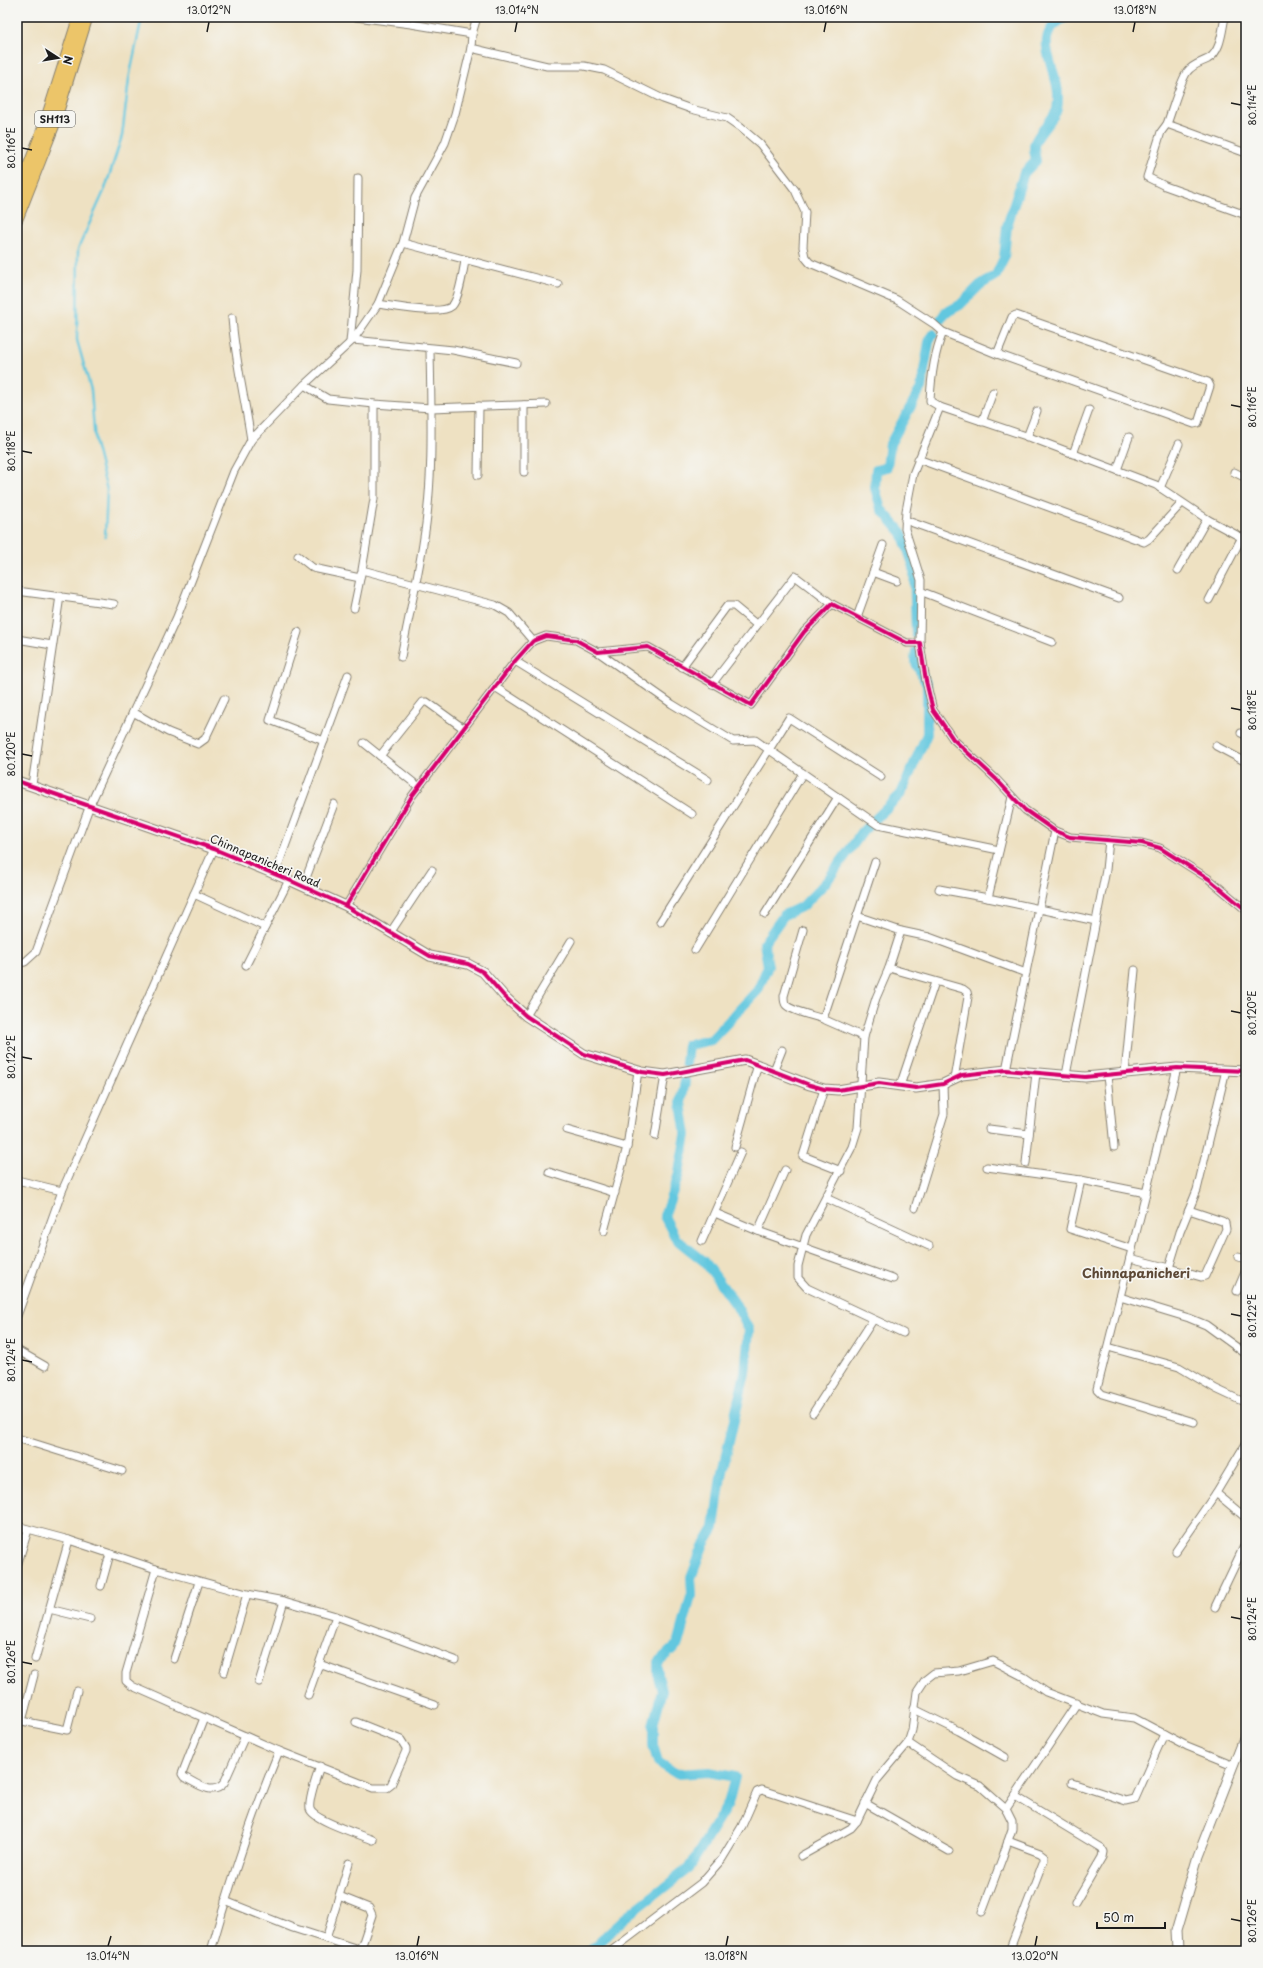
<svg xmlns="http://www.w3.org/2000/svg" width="1263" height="1968" viewBox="0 0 1263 1968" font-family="'Playpen Sans',sans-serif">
<rect width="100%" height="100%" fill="#f6f6f2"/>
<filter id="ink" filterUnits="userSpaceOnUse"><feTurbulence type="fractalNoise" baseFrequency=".025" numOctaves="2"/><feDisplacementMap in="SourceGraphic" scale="8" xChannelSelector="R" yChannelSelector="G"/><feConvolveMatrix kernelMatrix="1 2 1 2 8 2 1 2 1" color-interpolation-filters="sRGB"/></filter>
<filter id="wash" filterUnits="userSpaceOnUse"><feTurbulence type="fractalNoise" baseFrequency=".012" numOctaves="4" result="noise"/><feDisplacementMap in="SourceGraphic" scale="16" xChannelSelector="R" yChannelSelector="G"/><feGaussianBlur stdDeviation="0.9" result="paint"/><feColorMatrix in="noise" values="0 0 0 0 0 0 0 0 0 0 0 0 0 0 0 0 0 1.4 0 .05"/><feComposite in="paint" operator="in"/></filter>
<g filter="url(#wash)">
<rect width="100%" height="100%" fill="#eee1c2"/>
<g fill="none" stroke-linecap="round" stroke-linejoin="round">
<polyline stroke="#62c7df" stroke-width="2.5" points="105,537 107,490 95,444 91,390 77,340 78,249 105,189 122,136 129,79 142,17"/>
<g stroke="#62c7df" stroke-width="10">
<path d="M941 319 945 313 960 305 980 285 996 275 1004 258 1007 226 1024 173 1036 161C1035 156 1034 151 1034 146 1035 137 1051 121 1056 112 1058 108 1058 101 1058 97 1060 70 1026 35 1067 17"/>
<polyline points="916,634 914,567 902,533 881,509 875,488 876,470 887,467 890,444 921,388 929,342 933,334"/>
<polyline points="686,1063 688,1045 711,1040 758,990 768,966 764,943 784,915 803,906 827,881 863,831 901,794 927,734 927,685 915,661 916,651"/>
<polyline points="589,1951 625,1918 689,1868 728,1804 735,1777 709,1772 677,1774 658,1762 653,1745 653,1725 662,1691 658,1676 658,1662 678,1644 692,1593 691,1578 703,1546 714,1528 721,1476 745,1373 749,1330 736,1305 705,1262 676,1239 664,1216 678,1177 686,1135 681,1103 685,1081"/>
</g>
</g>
</g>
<g filter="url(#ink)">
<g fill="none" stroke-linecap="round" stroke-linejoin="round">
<g stroke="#857e6f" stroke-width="9">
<g id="minor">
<path d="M1225 17C1222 30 1221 52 1208 59 1200 63 1193 64 1187 72 1180 82 1172 111 1167 124L1246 153"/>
<polyline points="472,34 477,17"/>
<polyline points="471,48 547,66 584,66 604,70 663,99 691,109 727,118 740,127 760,144 795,190 805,212 803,247 805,257 810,263 897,300 934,324 943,332 997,354"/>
<polyline points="1167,124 1161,132 1147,177 1165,186 1246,215"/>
<polyline points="403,243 558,284"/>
<path d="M378 304C393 306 441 316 452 306 459 299 463 272 465 261"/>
<polygon points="1016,315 1208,382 1210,386 1198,423 1194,424 997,354 1012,317"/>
<path d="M232 318C235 359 245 399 251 440"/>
<path d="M943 332C934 354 931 377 930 401L940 407 1029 437 1156 485 1207 519 1246 540"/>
<polyline points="353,340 453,350 516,363"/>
<polyline points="350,342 357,270 358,178"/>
<polyline points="304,385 328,399 374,404 431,408 546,404"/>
<polyline points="374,404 374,499 362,570 495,605 509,613 533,641"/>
<polyline points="982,422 993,392"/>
<polyline points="1027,437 1037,411"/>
<polyline points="1073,454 1089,410"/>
<polyline points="918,459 1144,542 1149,539 1181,504"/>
<polyline points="1117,470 1129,437"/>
<polyline points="524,472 524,405"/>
<polyline points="1234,472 1246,478"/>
<polyline points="478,475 479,406"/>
<polyline points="1160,488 1179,444"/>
<polyline points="905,520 1119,598"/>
<polyline points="298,556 313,568 360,578"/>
<polyline points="1178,570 1207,519"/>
<polyline points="873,572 897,581"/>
<polyline points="17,591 114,604"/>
<polyline points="920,591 1052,642"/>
<polyline points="1209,600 1242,537"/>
<polyline points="354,608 361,574"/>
<polyline points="857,617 883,545"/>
<polyline points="298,632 270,720 324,741"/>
<polyline points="17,639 52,645"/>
<polyline points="920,643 921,580 905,529 906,511 913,474 940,407"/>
<polyline points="598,652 672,704 733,741 755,740 878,825 999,850"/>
<path d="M401 657C408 620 417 582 423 544 434 481 431 413 430 349"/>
<polyline points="515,661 708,780"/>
<polyline points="682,667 727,606 734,606 757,625"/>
<polyline points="712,684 795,576 832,604"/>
<polyline points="495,687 692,814"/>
<polyline points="133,712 168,732 198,744 205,739 224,699"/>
<polyline points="1241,733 1246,735"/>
<polyline points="364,743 419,787"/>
<polyline points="1216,746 1246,762"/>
<polyline points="380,756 423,702 427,702 463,728"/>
<polyline points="32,785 60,596"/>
<polyline points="1012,797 988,898 1096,921"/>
<polyline points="275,874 348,675"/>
<polyline points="303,886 334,804"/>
<polyline points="939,889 988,898"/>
<polyline points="194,894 265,927"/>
<polyline points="346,906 412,796 515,661 533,641 546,636 576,640 598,652 648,647 751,705 804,632 832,604 907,643 920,643 926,681 933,710 953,739 996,779 1025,810 1055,831 1070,837 1142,843 1160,848 1209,879 1246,910"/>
<polyline points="765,914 838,797"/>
<polyline points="857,916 901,931 929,937 1026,973"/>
<polyline points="660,922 789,718 881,777"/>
<path d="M803 930 784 996C784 999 784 1003 786 1005 791 1011 815 1016 823 1019"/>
<polyline points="901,931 889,968 876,998 864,1037 858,1128 852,1147 806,1235 798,1266 798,1278 807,1288 903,1333"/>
<polyline points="390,933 432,870"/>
<polyline points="695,950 803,773"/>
<polyline points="17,963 25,962 36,952 90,805 177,617 234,471 251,440 304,385 353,340 378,304 403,243 415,198 445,143 455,114 471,48 472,34 411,24 356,17"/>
<polyline points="246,965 289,880"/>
<polyline points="889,968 963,989 967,992 968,997 954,1079"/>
<polyline points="526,1016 571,941"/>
<polyline points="864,1037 823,1019 875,862"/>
<polyline points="774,1070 782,1050"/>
<polyline points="1006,1070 1055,831"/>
<polyline points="1125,1073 1135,970"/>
<polyline points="1066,1075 1106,870 1109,840"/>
<polyline points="1107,1075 1114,1147"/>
<polyline points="900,1086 935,982"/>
<polyline points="824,1089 803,1156 841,1171"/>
<polyline points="989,1129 1029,1134"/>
<polyline points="567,1130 627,1147"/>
<polyline points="655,1136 665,1075"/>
<polyline points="735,1147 758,1064"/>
<polyline points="1026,1163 1036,1073"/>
<polyline points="987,1167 1081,1180 1146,1193 1177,1068"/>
<polyline points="549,1172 615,1193"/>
<polyline points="17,1180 62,1191 214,849"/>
<polyline points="1081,1180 1070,1229 1132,1249"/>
<polyline points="1146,1193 1097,1389 1102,1394 1194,1422"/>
<polyline points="826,1198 929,1246"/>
<polyline points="915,1208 944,1114 943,1084"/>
<polyline points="715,1213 758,1231 893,1279"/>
<polyline points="604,1231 627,1147 638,1071"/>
<polyline points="758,1231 785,1170"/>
<polyline points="702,1241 741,1152"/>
<polyline points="1238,1257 1246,1259"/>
<polyline points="1130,1258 1169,1268 1180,1232 1197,1190 1226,1070"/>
<polyline points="1169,1268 1201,1277 1205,1276 1226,1229 1225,1223 1222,1221 1189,1210"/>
<polyline points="1237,1291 1246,1270"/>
<polyline points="1120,1297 1189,1318 1206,1325 1246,1354"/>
<polyline points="17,1316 62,1191"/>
<polyline points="1108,1347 1179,1367 1216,1389 1246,1403"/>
<polyline points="17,1350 45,1366"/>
<polyline points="813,1413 873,1320"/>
<polyline points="17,1438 122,1471"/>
<polyline points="1216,1493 1246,1518"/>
<polyline points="17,1526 69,1540 156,1569 247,1594 284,1601 336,1616 308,1695"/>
<polyline points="1176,1551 1216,1493 1246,1443"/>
<polyline points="17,1566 28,1530"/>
<polyline points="156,1569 126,1673 126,1681 132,1686 279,1751"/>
<polyline points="101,1586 110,1554"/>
<polyline points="1215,1607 1246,1542"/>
<polyline points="49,1609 90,1619"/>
<polyline points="336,1616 455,1660"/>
<polyline points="35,1659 69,1540"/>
<polyline points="174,1659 199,1582"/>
<polyline points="319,1664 435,1705"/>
<polyline points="224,1672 247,1594"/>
<polyline points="259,1682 284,1601"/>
<polyline points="914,1709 959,1731 1005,1757"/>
<path d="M204 1718 182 1774 184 1777C196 1783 213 1797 224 1783L245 1736"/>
<polyline points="17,1720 22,1721 34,1675"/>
<polyline points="22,1721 67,1730 77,1691"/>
<polyline points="908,1743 957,1776 980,1786 1006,1809 1012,1821 1012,1829 1003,1856 982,1912"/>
<path d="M320 1766C317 1776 308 1799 310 1809 313 1820 361 1835 373 1840"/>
<polyline points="1072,1783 1126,1801 1135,1799 1164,1734"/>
<polyline points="1015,1796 1101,1848 1103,1852 1102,1857 1075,1903"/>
<polyline points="865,1803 949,1851"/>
<polyline points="1006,1809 1077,1703"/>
<polyline points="1008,1841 1040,1853 1044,1856 1044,1860 1011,1946"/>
<polyline points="801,1856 851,1828 857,1821 877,1780 908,1743 912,1730 917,1692 925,1680 934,1673 959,1671 993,1661 1024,1677 1046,1692 1103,1714 1134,1718 1187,1746 1234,1765"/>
<polyline points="225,1901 293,1928 358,1949 362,1945 372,1915 369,1908 339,1896"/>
<polyline points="326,1939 349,1863"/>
<path d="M211 1951C230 1883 252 1816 279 1751L373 1788H387L391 1785 406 1751V1748L401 1740 356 1722"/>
<polyline points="611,1951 701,1883 722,1859 742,1826 757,1792 762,1790 857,1821"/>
</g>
</g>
<g stroke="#857e6f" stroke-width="11">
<g id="tertiary">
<polyline points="17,781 214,849 289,880 346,906 430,956 468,964 483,972 504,996 526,1016 584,1054 642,1072 665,1075 745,1060 810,1085 824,1089 838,1090 879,1083 916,1088 943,1084 962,1075 1006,1070 1085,1077 1177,1068 1246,1071"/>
<polyline points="1177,1951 1176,1931 1198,1856 1246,1733"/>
</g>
</g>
<g stroke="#857e6f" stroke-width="13">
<g id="primary">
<polyline points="17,197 45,124 79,17"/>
<polyline points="17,219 53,127 87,17"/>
</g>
</g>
<use href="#minor" stroke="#fff" stroke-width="7"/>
<use href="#tertiary" stroke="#fff" stroke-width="9"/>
<use href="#primary" stroke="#ecc569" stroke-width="11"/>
<g stroke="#f6f6f2" stroke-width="6">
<g id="cycleway">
<polyline points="17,781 214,849 289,880 346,906 430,956 468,964 483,972 504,996 526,1016 584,1054 642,1072 665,1075 745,1060 810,1085 824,1089 838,1090 879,1083 916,1088 943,1084 962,1075 1006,1070 1085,1077 1177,1068 1246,1071"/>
<polyline points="346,906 412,796 515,661 533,641 546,636 576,640 598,652 648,647 751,705 804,632 832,604 907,643 920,643 926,681 933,710 953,739 996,779 1025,810 1055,831 1070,837 1142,843 1160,848 1209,879 1246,910"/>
</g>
</g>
<use href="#cycleway" stroke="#d6006c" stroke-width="4"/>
</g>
</g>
<path fill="none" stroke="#1c1c1c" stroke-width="1.5" d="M207 32 209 22M515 32 517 22M824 32 826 22M1133 32 1135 22M1231 103 1241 105M22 148 32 150M1231 405 1241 407M22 451 32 453M1231 708 1241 710M22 754 32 756M1231 1011 1241 1013M22 1057 32 1059M1231 1314 1241 1316M22 1360 32 1362M1231 1617 1241 1619M22 1662 32 1664M1231 1919 1241 1921M108 1946 111 1936M417 1946 419 1936M726 1946 728 1936M1035 1946 1037 1936"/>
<g text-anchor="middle" stroke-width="3.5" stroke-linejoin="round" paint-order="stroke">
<rect fill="#f6f6f2" stroke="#5d5d5c" stroke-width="1" x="35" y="111" width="40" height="16" rx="3"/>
<g font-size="10" font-weight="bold" fill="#1c1c1c">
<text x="55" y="123">SH113</text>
</g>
<g font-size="11" fill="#1c1c1c" stroke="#f6f6f2">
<text transform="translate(265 861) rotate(23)" y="4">Chinnapanicheri Road</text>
</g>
<g font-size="13" font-weight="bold" fill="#5c4836" stroke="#f6f6f2">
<text x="1136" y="1278">Chinnapanicheri</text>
</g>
</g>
<rect width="1263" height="1968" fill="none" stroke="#f6f6f2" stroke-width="44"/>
<g transform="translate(58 58) rotate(102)" stroke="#f6f6f2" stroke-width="3" paint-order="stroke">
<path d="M0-3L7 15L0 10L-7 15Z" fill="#1c1c1c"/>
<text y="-6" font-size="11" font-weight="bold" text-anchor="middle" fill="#1c1c1c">N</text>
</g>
<path d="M1097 1922v6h68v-6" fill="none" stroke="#1c1c1c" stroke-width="2"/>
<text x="1103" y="1922" font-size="12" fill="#1c1c1c" stroke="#f6f6f2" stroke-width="3" paint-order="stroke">50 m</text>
<rect x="22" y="22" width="1219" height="1924" fill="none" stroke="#1c1c1c" stroke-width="1.5"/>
<g font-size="10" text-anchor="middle" fill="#1c1c1c">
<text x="209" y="14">13.012°N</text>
<text x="517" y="14">13.014°N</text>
<text x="826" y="14">13.016°N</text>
<text x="1135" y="14">13.018°N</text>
<text transform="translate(1252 105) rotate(-90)" y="4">80.114°E</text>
<text transform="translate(11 148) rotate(-90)" y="4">80.116°E</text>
<text transform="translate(1252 407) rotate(-90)" y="4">80.116°E</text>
<text transform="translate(11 451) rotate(-90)" y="4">80.118°E</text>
<text transform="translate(1252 710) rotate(-90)" y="4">80.118°E</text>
<text transform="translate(11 754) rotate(-90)" y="4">80.120°E</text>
<text transform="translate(1252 1013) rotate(-90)" y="4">80.120°E</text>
<text transform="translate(11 1057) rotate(-90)" y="4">80.122°E</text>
<text transform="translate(1252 1316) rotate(-90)" y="4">80.122°E</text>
<text transform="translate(11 1360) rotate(-90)" y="4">80.124°E</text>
<text transform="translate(1252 1619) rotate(-90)" y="4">80.124°E</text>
<text transform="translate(11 1662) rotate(-90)" y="4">80.126°E</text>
<text transform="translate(1252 1921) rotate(-90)" y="4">80.126°E</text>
<text x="108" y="1960">13.014°N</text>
<text x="417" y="1960">13.016°N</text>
<text x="726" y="1960">13.018°N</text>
<text x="1035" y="1960">13.020°N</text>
</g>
</svg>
